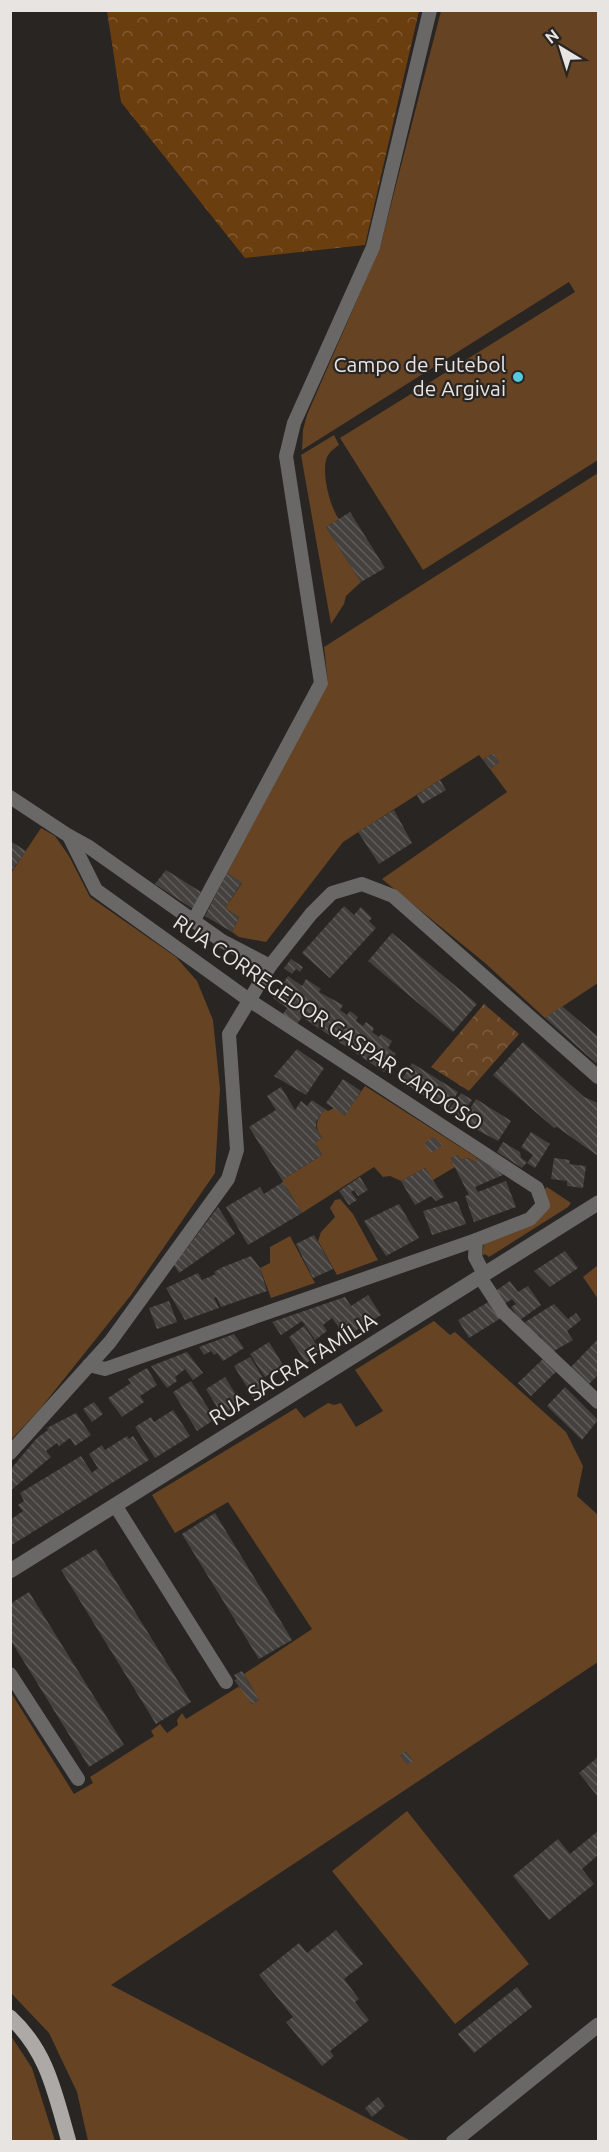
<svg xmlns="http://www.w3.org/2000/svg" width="609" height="2152" viewBox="0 0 609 2152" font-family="Ubuntu,sans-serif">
<defs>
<pattern id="forest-crowns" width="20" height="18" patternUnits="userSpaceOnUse" patternTransform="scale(1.5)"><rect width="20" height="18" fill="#6b3e10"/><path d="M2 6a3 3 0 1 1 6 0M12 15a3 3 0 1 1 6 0" fill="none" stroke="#805a32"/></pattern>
<pattern id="park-crowns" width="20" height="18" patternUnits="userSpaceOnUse" patternTransform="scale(1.5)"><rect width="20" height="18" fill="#664323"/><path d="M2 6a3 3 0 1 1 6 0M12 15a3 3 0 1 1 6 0" fill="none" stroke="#7c5e43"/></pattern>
<pattern id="building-back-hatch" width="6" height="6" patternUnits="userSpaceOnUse" patternTransform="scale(1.5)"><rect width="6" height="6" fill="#45413e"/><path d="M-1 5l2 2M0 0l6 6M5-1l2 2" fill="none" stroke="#605c5a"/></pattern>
</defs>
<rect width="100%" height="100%" fill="#292522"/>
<g fill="#664323">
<polygon points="441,11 598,11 598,460 423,570 340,438 575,292 569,282 302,450 303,430 307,415 380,247"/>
<path d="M334 435 339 445C336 447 331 451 329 454 319 466 330 508 339 519L326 527 361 582 346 596 344 604 331 624 301 455Z"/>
<polygon points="598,473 598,983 545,1018 485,963 382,879 507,792 490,769 499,762 493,753 483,760 479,755 343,842 266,942 239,937 232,932 239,917 225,908 242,883 227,873 328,683 324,647"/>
<polygon points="41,828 55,836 69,856 90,897 176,957 197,981 213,1020 220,1089 215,1173 131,1295 40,1409 11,1440 11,873"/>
<path d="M365 1086 476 1157 477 1163 468 1158 460 1160 458 1155 451 1158 455 1167 433 1180 425 1168 401 1181 390 1176 383 1177 374 1167 302 1213 282 1180 322 1155 315 1143 322 1137C313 1125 317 1121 325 1109L328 1111 334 1108 345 1115Z"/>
<polygon points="547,1187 571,1203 568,1207 489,1257 485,1254 482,1256 484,1243 511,1233 547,1208 548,1198 544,1190"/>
<polygon points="340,1199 353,1214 378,1260 337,1275 318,1241 321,1232 335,1217 330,1208 335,1200"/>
<polygon points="290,1236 315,1283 271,1298 260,1268 270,1263 270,1247"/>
<polygon points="598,1265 598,1299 583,1277"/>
<polygon points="434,1321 450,1335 455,1332 566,1432 583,1466 577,1496 598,1515 598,1662 111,1985 411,2141 88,2141 77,2092 49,2033 11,1993 10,1691 74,1794 93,1783 90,1777 154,1736 151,1731 160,1724 167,1733 178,1725 177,1720 182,1713 186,1719 238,1687 242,1688 252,1704 259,1700 244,1674 312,1629 228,1502 175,1533 152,1495 296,1408 304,1418 328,1403 334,1405 341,1403 356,1427 383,1411 355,1370"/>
<polygon points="407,1811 529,1964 455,2024 332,1871"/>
<polygon points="11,2036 32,2068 55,2141 11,2141"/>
</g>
<polygon fill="url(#forest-crowns)" points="107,11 419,11 365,245 245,258 121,102"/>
<polygon fill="url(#park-crowns)" points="484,1004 519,1034 469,1091 431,1067"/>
<g fill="url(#building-back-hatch)">
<polygon points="350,512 385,568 361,582 326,527"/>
<polygon points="493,753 499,762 490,769 483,760"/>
<polygon points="440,780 446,790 422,804 417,795"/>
<polygon points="394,810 412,843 379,864 358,832"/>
<polygon points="10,841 26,851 10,873"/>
<polygon points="166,870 201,892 193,909 155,884"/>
<polygon points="227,873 242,882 225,908 239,917 232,932 205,916"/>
<polygon points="344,906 354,915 361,907 372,918 369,921 376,928 330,978 302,953"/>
<polygon points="392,933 477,1004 453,1032 368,961"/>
<polygon points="291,959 303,967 300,972 296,969 292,974 284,968"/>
<polygon points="288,976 302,986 306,979 321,989 319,992 343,1005 340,1010 347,1015 350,1011 358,1017 356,1021 363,1026 366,1022 374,1028 372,1032 379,1037 381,1034 392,1041 388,1048 396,1054 384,1072 302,1017 297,1024 283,1014 287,1008 273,998"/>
<polygon points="562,1006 598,1037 598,1060 596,1063 545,1018"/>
<polygon points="523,1042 584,1097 598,1103 598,1156 557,1127 554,1128 493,1075"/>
<polygon points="297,1049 324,1068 306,1095 274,1076"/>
<polygon points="412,1063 458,1092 447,1110 401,1081"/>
<polygon points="343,1079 361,1091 345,1116 326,1103"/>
<polygon points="281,1087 295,1110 301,1101 307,1106 312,1100 325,1109 316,1122 316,1128 322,1137 315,1143 322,1155 282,1180 249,1127 276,1110 267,1096"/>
<polygon points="461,1093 472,1100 459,1118 448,1111"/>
<polygon points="476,1099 511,1121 498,1141 466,1124 469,1119 465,1117"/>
<polygon points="531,1132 550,1144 535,1168 527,1163 533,1155 521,1147"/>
<polygon points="433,1137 443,1145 431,1153 424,1143"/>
<polygon points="503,1142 520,1152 521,1158 527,1162 522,1168 497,1152"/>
<polygon points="458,1155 460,1160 468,1158 477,1163 476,1157 505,1174 475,1187 478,1192 506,1181 516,1207 474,1222 465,1196 469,1195 450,1158"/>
<polygon points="554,1158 570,1160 569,1164 586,1166 583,1188 567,1186 567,1181 551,1179"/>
<polygon points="425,1168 444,1197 436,1201 431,1196 415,1205 401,1181"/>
<polygon points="360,1177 368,1190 358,1196 354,1190 351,1192 357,1200 349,1205 339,1191"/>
<polygon points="283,1182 302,1213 248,1245 226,1207 260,1187 264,1194"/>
<polygon points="457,1201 466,1224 432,1235 423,1211"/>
<polygon points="399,1204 419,1238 386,1256 364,1221"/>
<polygon points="218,1207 235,1234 179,1273 174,1265"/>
<polygon points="314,1235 333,1269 313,1278 296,1244"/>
<polygon points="565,1251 578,1268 550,1287 534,1271"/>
<polygon points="251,1256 260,1268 267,1291 221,1307 216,1297 214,1298 219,1308 185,1320 166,1288 198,1273 202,1280 216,1274 214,1272 223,1267"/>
<polygon points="510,1281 518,1292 528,1286 541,1305 520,1320 511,1307 516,1304 512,1299 503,1305 494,1292"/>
<polygon points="368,1295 381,1315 350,1334 345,1326 340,1329 332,1318 323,1325 327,1331 315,1340 302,1321 281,1335 272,1322 345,1297 351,1306"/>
<polygon points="169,1301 177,1322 157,1329 149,1308"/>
<polygon points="490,1301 501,1318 469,1338 458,1320"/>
<polygon points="554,1304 568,1319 576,1313 581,1320 567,1331 573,1340 552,1352 539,1335 535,1337 525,1322"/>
<polygon points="304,1326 322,1353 306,1363 289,1337"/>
<polygon points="234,1334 244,1348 223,1361 217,1353 214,1355 211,1351 204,1355 199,1347"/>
<polygon points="598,1339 598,1375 587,1386 570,1368"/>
<polygon points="269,1342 283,1365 265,1377 250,1354"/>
<polygon points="187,1352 203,1373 193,1380 185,1369 175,1377 177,1381 167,1388 151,1366"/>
<polygon points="250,1357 269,1387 253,1397 234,1366"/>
<polygon points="545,1357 558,1370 531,1396 518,1383"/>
<polygon points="147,1368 157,1385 140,1396 144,1402 122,1417 108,1398 131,1383 128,1379"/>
<polygon points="225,1377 241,1403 222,1415 206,1389"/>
<polygon points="191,1381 215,1419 197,1431 173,1392"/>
<polygon points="565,1387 598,1420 582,1440 547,1406"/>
<polygon points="94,1402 103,1414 92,1422 83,1409"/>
<polygon points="173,1410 190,1436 155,1458 135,1427 151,1417 154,1422"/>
<polygon points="76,1413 91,1435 75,1446 70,1438 59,1446 57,1443 46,1451 51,1457 10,1491 10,1470 37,1438 48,1430 47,1428"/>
<polygon points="127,1436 129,1439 133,1436 149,1460 10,1546 10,1520 23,1511 18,1505 24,1501 20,1493 81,1456 92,1473 98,1468 89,1454 102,1445 105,1450"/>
<polygon points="215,1513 292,1640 259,1659 182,1534"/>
<polygon points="96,1549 191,1702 156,1724 61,1570"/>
<polygon points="29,1592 124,1745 89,1767 10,1639 10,1604"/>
<polygon points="242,1671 259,1700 252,1704 234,1680 237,1679 234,1675"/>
<polygon points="406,1751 413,1761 407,1765 400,1755"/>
<polygon points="598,1757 598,1797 579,1773"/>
<polygon points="598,1831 598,1855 582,1869 594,1884 549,1920 513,1876 558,1839 570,1854"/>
<polygon points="336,1930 363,1964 344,1979 359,1999 355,2002 369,2020 330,2051 334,2056 322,2066 286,2022 293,2017 259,1975 299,1943 307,1953"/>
<polygon points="517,1987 532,2007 474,2053 458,2034"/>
<polygon points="378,2097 385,2106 372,2117 365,2108"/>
</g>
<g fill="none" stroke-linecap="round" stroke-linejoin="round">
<g stroke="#696866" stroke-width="14">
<polyline points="10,797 69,836 96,890 249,1000 537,1188 543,1205 530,1219 476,1240 475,1257 484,1274"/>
<polyline points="69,836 89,847 222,941 270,966"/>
<polyline points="194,920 321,683 286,456 294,423 373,247 430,10"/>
<polyline points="480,1277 503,1312 598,1402"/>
<polyline points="89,1365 105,1369 476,1240"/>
<polyline points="10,1453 110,1342 228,1179 237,1150 229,1034 270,966 311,914 332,893 362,884 393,896 598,1077"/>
<polyline points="115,1505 226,1682"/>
<polyline points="10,1674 78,1779"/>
</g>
<g stroke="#696866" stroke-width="15">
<polyline points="10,1571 598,1203"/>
<polyline points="453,2142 598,2025"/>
</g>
<path stroke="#ada9a6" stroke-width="15" d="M10 2017C48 2052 55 2094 69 2142"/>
</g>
<circle fill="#55cadf" stroke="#292522" stroke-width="2" cx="518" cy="377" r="6"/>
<g text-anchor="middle" stroke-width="4.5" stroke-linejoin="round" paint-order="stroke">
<g font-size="21" fill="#e7e4e2" stroke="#292522" text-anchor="end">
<text x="506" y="372">Campo de Futebol<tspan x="506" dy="24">de Argivai</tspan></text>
</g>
<g font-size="21" fill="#e7e4e2" stroke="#292522">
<text transform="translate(328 1023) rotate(34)" y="7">RUA CORREGEDOR GASPAR CARDOSO</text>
<text transform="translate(293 1369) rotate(-32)" y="7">RUA SACRA FAMÍLIA</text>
</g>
</g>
<rect width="609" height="2152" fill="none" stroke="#e7e4e2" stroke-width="24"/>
<g transform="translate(561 48) rotate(322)" stroke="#292522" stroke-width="4.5" paint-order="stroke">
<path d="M0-4.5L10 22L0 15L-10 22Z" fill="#e7e4e2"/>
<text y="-9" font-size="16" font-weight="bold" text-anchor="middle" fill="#e7e4e2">N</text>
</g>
</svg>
